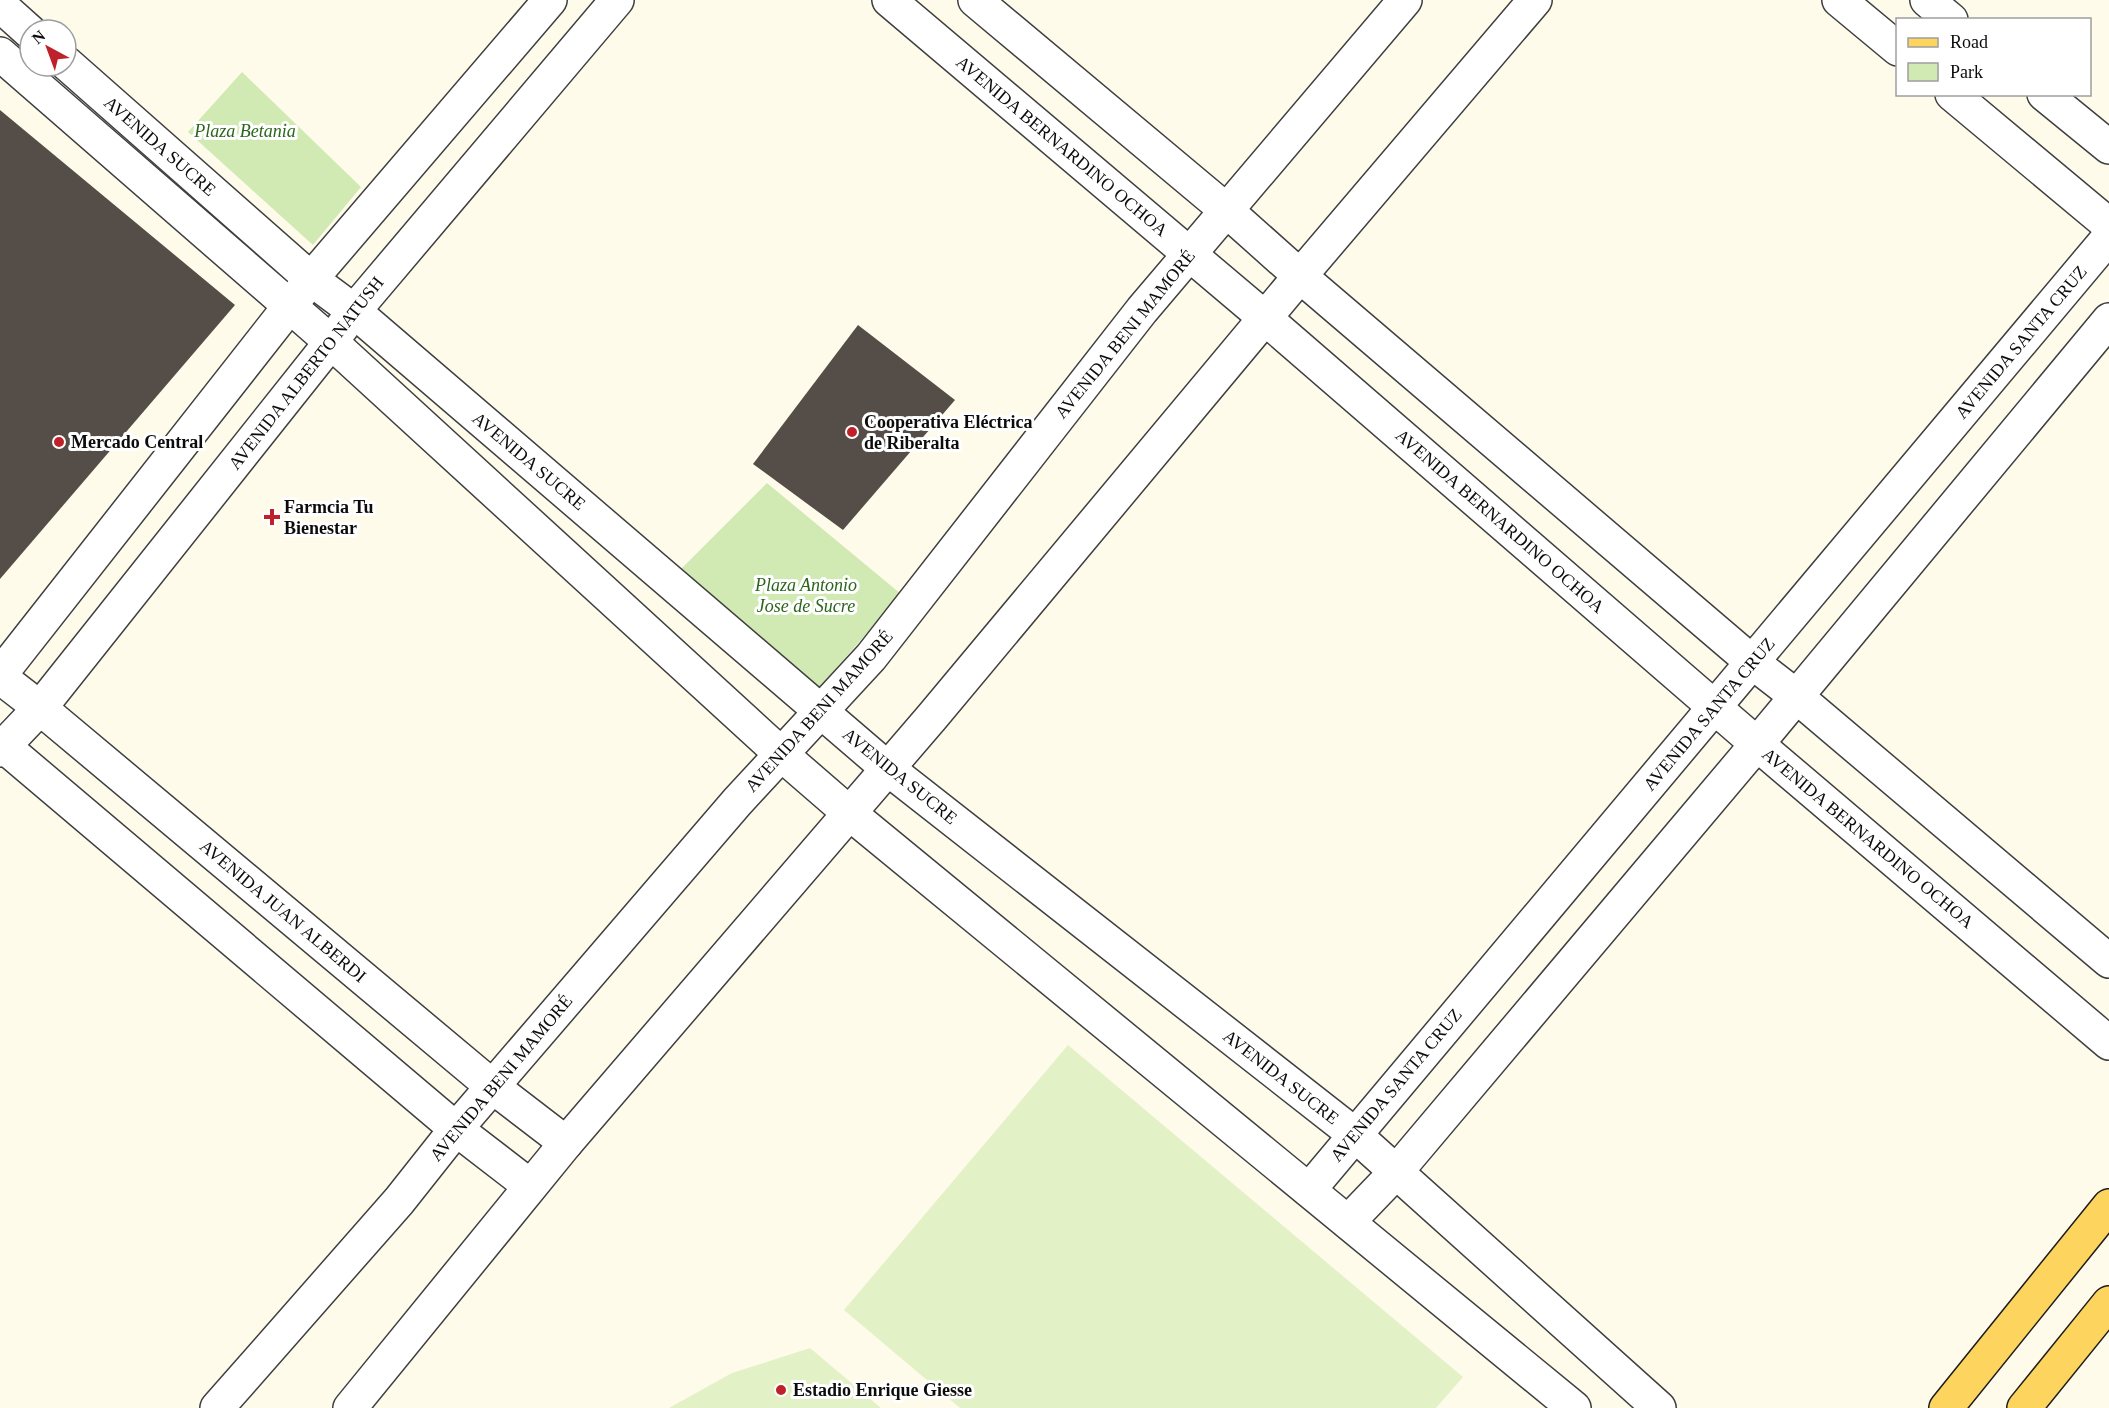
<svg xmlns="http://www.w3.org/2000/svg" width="2109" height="1408" viewBox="0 0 2109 1408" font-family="Georgia,serif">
<rect width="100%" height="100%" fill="#fffbeb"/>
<g fill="#d1eab4">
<polygon points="242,72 361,187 313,245 188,132"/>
<polygon points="767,483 901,594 818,689 681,569"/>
</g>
<g fill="#e3f1c6">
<polygon points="1068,1045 1463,1377 1436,1408 960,1408 844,1310"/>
<polygon points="810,1348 881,1408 669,1408 732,1373"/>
</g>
<g fill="#554d48">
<polygon points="0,110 235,305 0,579"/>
<polygon points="858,325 955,400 843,530 753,464"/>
</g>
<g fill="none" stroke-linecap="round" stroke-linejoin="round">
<g stroke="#3f3f3f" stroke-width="36">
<g id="minor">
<polyline points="889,0 1265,318 1757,744 2109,1043"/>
<polyline points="975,0 1226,210 1300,276 1752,662 1796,696 2109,961"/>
<polyline points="1839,0 1898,49"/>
<polyline points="1927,0 1951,20"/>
<polyline points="0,5 30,32"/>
<polyline points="0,54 331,342 781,754 848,812 1574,1408"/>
<polyline points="66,63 311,279 354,311 887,768 1354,1134 1659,1408"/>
<polyline points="1952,94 2109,225"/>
<polyline points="2044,94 2109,147"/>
<polyline points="0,675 311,279 550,0"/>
<polyline points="0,677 40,708 493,1087 566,1143"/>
<polyline points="0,743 456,1129 530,1186"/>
<polyline points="0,750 40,708 331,342 354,311 617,0"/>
<polyline points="1309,1190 2109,237"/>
<polyline points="1348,1222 1396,1172 1757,744 2109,320"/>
<polyline points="217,1408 399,1201 456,1129 737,802 871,657 1142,310 1405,0"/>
<polyline points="350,1408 566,1143 932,717 1300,276 1535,0"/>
</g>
</g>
<g stroke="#1d1d1d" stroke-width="36">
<g id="major">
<polyline points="1946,1408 2109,1206"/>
<polyline points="2024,1408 2109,1303"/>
</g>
</g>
<use href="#minor" stroke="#fff" stroke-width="33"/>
<use href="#major" stroke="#fcd45e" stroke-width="33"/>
</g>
<g fill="#bf212a" stroke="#fff" stroke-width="2">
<circle cx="852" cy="432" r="6"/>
<circle cx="59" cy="442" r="6"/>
<path d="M269 508h6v6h6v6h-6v6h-6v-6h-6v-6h6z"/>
<circle cx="781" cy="1390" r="6"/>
</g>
<g text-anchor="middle" stroke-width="6" stroke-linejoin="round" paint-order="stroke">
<g font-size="18" font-style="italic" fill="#2b651b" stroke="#fff">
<text x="245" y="137">Plaza Betania</text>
<text x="806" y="591">Plaza Antonio<tspan x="806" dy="21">Jose de Sucre</tspan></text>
</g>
<g font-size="18" fill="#0c0c0c" stroke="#fff">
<text transform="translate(160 146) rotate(41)" y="6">AVENIDA SUCRE</text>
<text transform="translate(1062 146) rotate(40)" y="6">AVENIDA BERNARDINO OCHOA</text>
<text transform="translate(1125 334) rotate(-51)" y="6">AVENIDA BENI MAMORÉ</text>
<text transform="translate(2021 342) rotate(-50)" y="6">AVENIDA SANTA CRUZ</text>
<text transform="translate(306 373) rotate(-52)" y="6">AVENIDA ALBERTO NATUSH</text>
<text transform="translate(529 461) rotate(40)" y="6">AVENIDA SUCRE</text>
<text transform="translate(1500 521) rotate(41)" y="6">AVENIDA BERNARDINO OCHOA</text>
<text transform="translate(819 711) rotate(-48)" y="6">AVENIDA BENI MAMORÉ</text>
<text transform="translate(1709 714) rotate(-50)" y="6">AVENIDA SANTA CRUZ</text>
<text transform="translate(900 776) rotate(39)" y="6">AVENIDA SUCRE</text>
<text transform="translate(1868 838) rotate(40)" y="6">AVENIDA BERNARDINO OCHOA</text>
<text transform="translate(283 911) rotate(40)" y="6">AVENIDA JUAN ALBERDI</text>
<text transform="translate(1281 1077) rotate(38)" y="6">AVENIDA SUCRE</text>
<text transform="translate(501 1078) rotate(-50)" y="6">AVENIDA BENI MAMORÉ</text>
<text transform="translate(1396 1085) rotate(-50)" y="6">AVENIDA SANTA CRUZ</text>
</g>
<g font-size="18" font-weight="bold" fill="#0c0c0c" stroke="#fff" text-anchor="start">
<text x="864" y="428">Cooperativa Eléctrica<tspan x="864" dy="21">de Riberalta</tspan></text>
<text x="71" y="448">Mercado Central</text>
<text x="284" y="513">Farmcia Tu<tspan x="284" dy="21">Bienestar</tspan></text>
<text x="793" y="1396">Estadio Enrique Giesse</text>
</g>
</g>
<rect x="1896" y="18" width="195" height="78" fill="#ffffff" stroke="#9e9e9e" stroke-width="1.5"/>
<rect x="1908" y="38" width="30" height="9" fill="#fcd45e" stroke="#9e9e9e" stroke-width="1.5"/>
<text x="1950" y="48" font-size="18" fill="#0c0c0c">Road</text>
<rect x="1908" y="63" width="30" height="18" fill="#d1eab4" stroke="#9e9e9e" stroke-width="1.5"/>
<text x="1950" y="78" font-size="18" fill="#0c0c0c">Park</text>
<g transform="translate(48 48) rotate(319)"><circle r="28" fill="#ffffff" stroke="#9e9e9e" stroke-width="1.5"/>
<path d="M0-4.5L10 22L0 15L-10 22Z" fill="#bf212a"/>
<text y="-9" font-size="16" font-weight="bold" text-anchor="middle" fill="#0c0c0c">N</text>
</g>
</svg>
